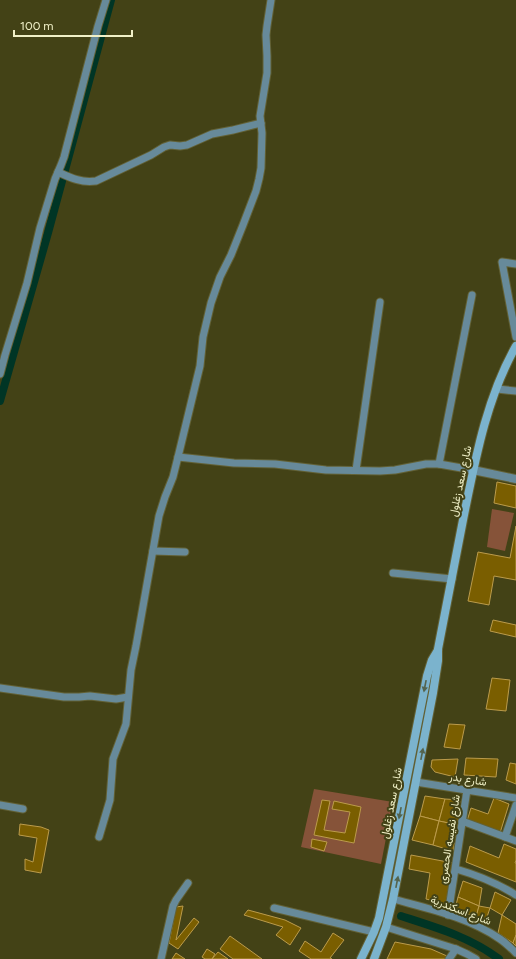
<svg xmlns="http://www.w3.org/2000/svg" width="516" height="959" viewBox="0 0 516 959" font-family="Figtree,Vazirmatn,sans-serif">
<rect width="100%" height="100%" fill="#434216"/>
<g fill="#865339">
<polygon points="492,509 514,513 505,551 487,547"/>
<polygon points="314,789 393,802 381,864 301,847"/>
</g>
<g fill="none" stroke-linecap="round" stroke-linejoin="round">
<g stroke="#003525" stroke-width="8">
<polyline points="0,401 48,233 111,0"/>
<path d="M401 916C435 927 470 937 499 959"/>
</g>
</g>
<g fill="#7a5e00" stroke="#bb9b4b">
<polygon points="497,482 516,486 516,508 494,503"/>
<polygon points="516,526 516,580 494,576 489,605 468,601 478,552 510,558"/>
<polygon points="493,620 516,625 516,637 490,631"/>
<polygon points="492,678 510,680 506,711 486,709"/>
<polygon points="449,724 465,725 460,749 444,747"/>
<polygon points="466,758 498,759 496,777 464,775"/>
<polygon points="458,759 455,777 435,772 431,767 432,760"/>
<polygon points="510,763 516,764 516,784 506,780"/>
<polygon points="425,796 445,799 439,821 420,816"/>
<polygon points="494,798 509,804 500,833 467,821 471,808 488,814"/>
<polygon points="445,799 461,800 458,825 439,821"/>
<polygon points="322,800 330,801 324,830 345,833 350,812 332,809 334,801 361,807 354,843 314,835"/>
<polygon points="420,816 439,821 433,845 412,840"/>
<polygon points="439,821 458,825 453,851 433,845"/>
<polygon points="20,824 41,827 49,830 41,873 25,870 25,859 33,862 37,838 19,835"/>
<polygon points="312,839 327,842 324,851 311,847"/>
<polygon points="504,844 516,849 516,860 515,863 516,863 516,882 466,862 470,846 499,858"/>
<polygon points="411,855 453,863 446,904 426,899 430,873 409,869"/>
<polygon points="463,881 482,888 479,906 458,897"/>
<polygon points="495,892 511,900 502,915 490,908"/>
<polygon points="458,897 479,906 476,917 455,909"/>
<polygon points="183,906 176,940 194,918 199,922 178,949 169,943 176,907"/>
<polygon points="479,906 490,908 486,920 476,917"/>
<polygon points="248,910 285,920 301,928 290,945 276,935 283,927 244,915"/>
<polygon points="502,915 516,924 516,935 513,943 498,933"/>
<polygon points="333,933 344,940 330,958 332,959 311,959 299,951 305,941 321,952"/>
<polygon points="516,935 516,946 513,943"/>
<polygon points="230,936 262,959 233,959 220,949"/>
<polygon points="395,942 431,949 447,956 445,959 387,959"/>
<polygon points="207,949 215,954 212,959 205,959 202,957"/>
<polygon points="218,952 228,959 212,959"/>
<polygon points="176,953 185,959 172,959"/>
</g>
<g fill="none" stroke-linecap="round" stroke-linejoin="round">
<g stroke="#626136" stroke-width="9">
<g id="minor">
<path d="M58 172C71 178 81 183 96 181L151 155 164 147 170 145 180 146 187 145 212 134 233 130 261 123"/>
<polyline points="516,264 502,262 516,337"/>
<polyline points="0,374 5,355 27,283 40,228 55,179 61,165 64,157 98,26 106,0"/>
<polyline points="497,389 516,391"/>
<polyline points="178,457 234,463 275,464 326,470 380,471 395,470 426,464 439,464 473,470"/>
<polyline points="439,464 472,295"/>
<polyline points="356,470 380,302"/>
<polyline points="153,551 185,552"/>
<polyline points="393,573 452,579"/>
<polyline points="0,688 64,697 79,697 90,696 116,699 128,697"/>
<polyline points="416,782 516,798"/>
<polyline points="0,805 23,809"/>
<polyline points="462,821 516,841"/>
<polyline points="99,837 110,800 113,759 126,724 131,670 136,646 159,516 165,497 173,477 178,457 200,366 203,337 211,303 220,277 231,255 243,225 256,191 259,179 261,168 262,133 260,116 267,73 267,56 266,35 267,26 271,0"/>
<polyline points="505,837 516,805"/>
<path d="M456 869C477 875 497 883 516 895"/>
<path d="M393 899C429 909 468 917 500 939 506 943 511 948 516 953"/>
<polyline points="274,908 374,932"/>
<polyline points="448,915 467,790"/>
<polyline points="386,927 456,949 467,954 476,959"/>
<polyline points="161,959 173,906 176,900 188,883"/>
<polyline points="449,959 456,949"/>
</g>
</g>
<g stroke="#626136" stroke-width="10">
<polyline id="tertiary" points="473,470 516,479"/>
</g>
<g stroke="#626136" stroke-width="10">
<g id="secondary">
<polyline points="361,959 374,932 379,918 427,676 432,660 438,650"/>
<path d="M374 959 386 927 393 899 433 693 438 661V649C446 606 455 563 463 520 475 461 486 399 516 346"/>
</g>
</g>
<use href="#minor" stroke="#678a9a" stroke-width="7"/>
<use href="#tertiary" stroke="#678a9a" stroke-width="8"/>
<use href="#secondary" stroke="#7bb3cd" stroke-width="8"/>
</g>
<defs><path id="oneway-solid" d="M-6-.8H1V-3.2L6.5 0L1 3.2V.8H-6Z"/></defs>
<g fill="#54644d">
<use href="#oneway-solid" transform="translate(425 686) rotate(101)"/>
<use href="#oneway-solid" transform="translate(422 754) rotate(-79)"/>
<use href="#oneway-solid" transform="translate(400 813) rotate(101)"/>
<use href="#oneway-solid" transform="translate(397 882) rotate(-79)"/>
</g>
<g text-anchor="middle" stroke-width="4" stroke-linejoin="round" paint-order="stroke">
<g font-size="11" fill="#f0f0c7" stroke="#434216">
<text transform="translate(460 481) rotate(-78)" y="4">شارع سعد زغلول</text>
<text transform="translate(468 779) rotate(9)" y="4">شارع بدر</text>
<text transform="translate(391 803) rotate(-79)" y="4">شارع سعد زغلول</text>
<text transform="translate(449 839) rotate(-81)" y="4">شارع نفيسه الحصرى</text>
<text transform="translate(461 910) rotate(21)" y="4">شارع اسكندرية</text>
</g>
</g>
<path d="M14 30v6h118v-6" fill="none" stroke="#f0f0c7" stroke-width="2"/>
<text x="20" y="30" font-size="12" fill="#f0f0c7" stroke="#434216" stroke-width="3" paint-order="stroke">100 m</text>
</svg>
